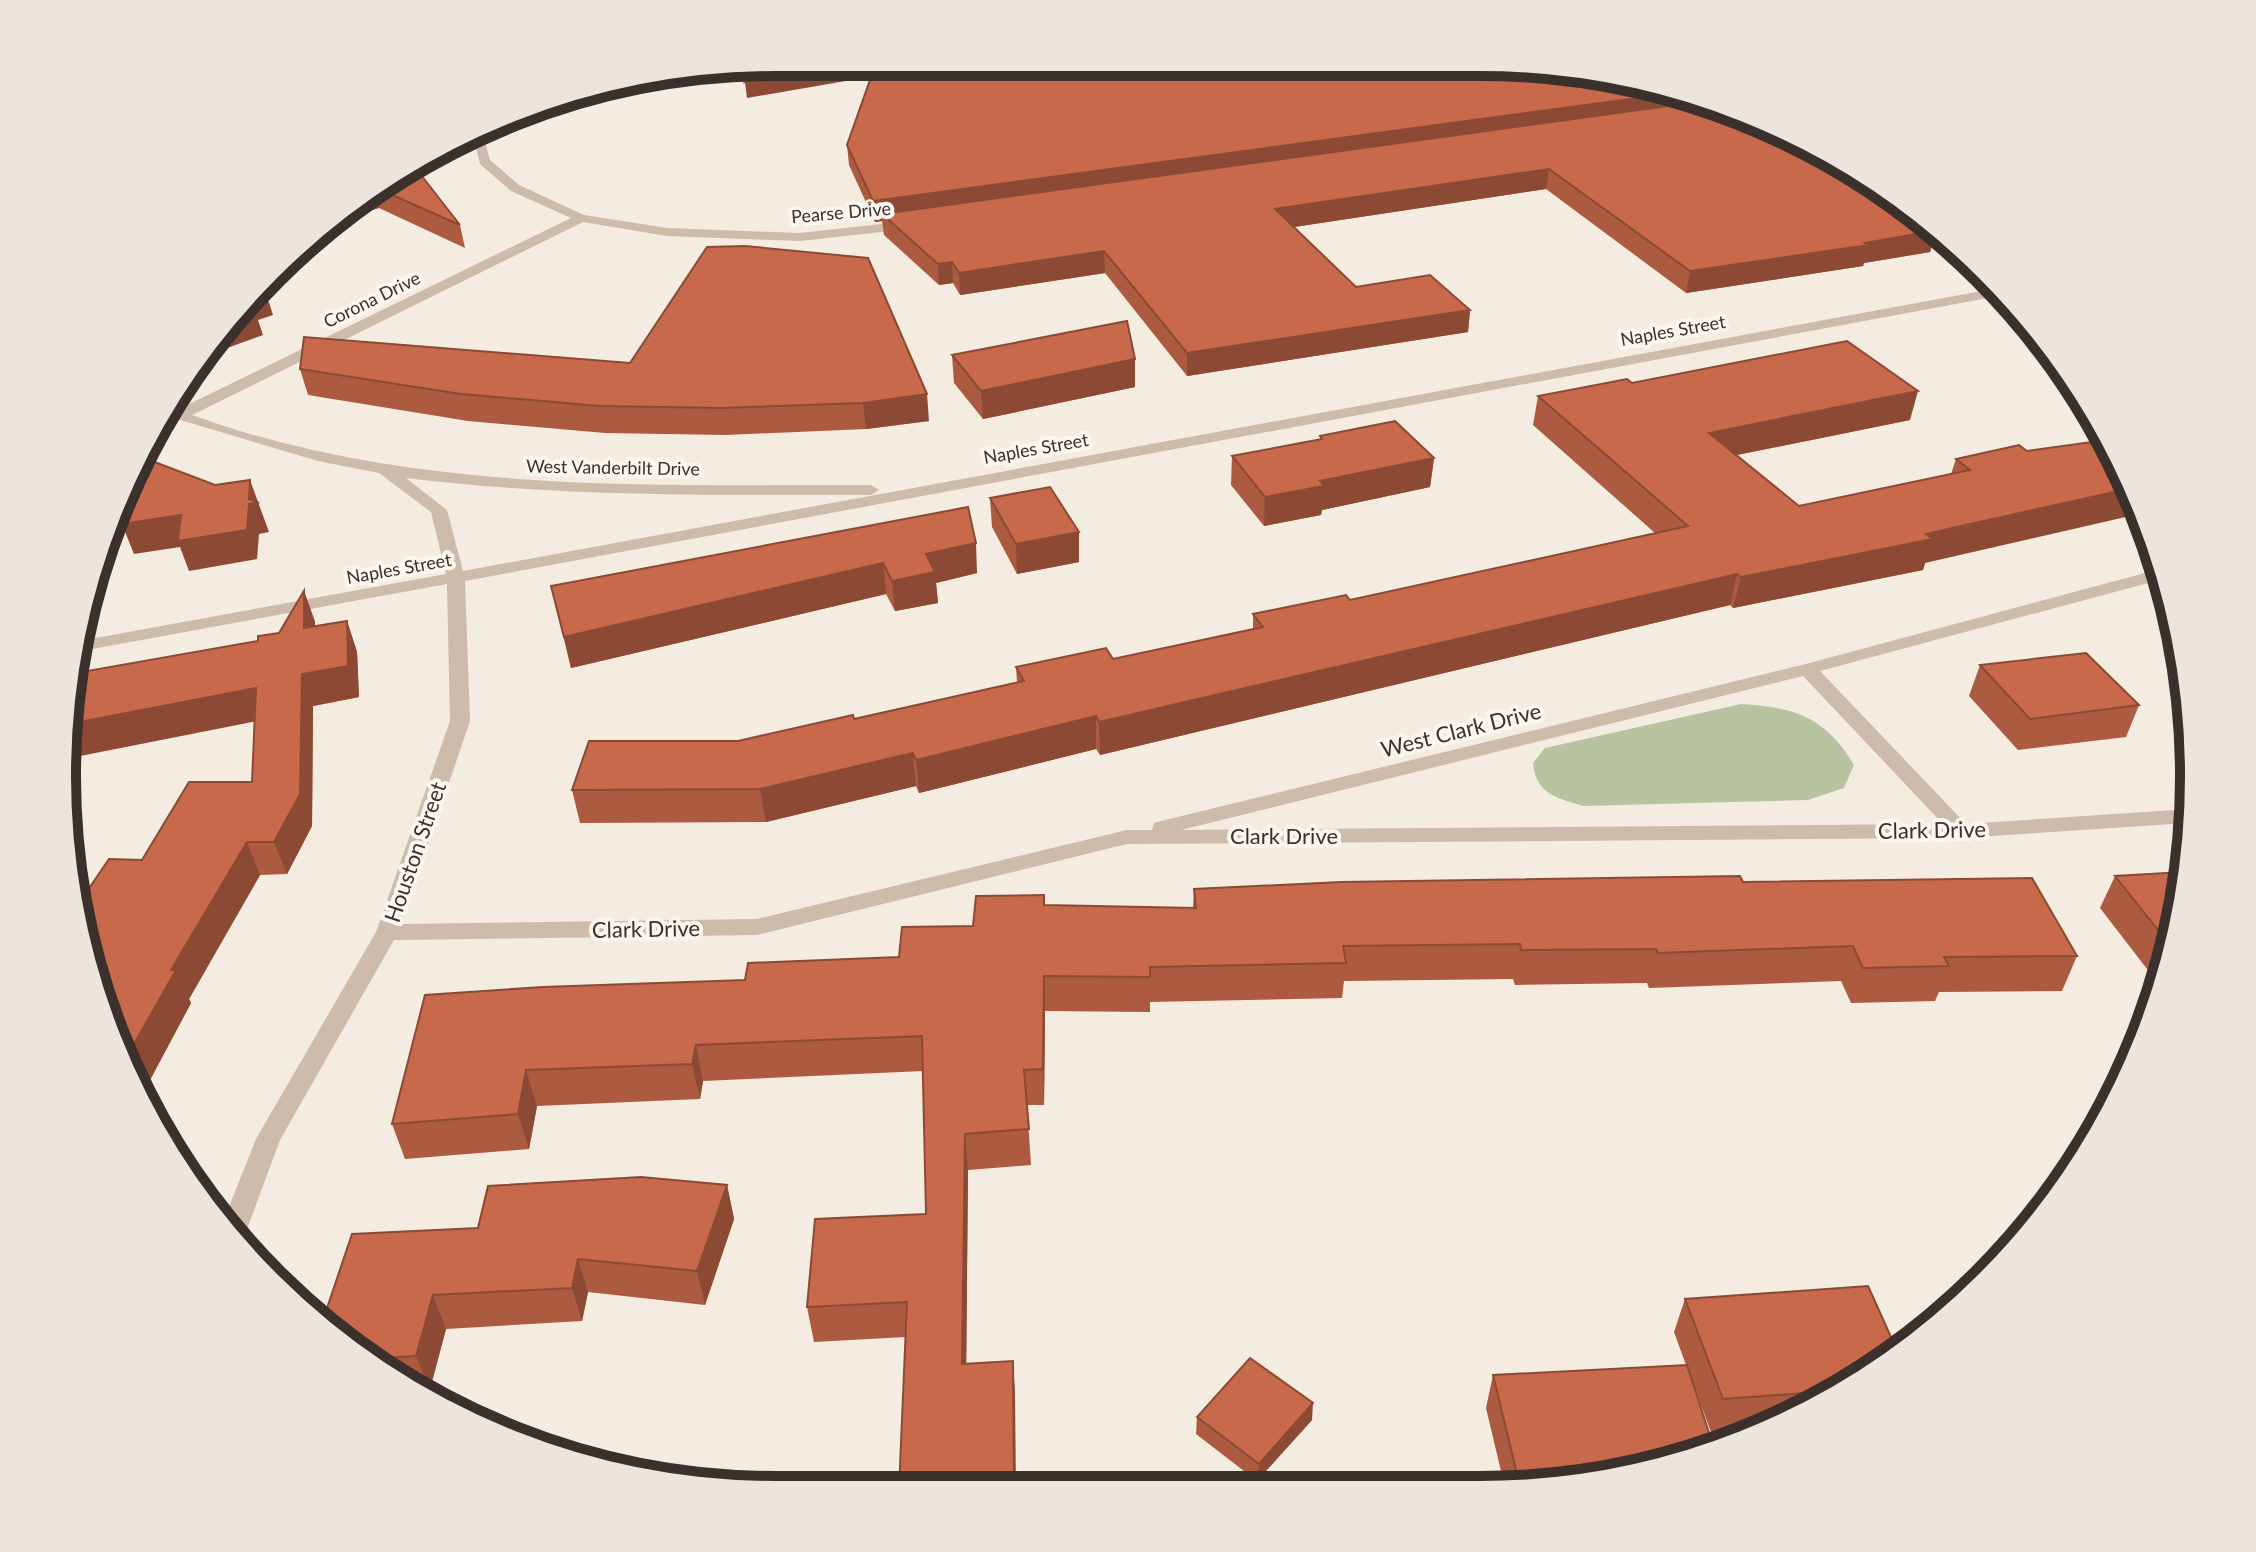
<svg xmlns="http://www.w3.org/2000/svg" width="2256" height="1552" viewBox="0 0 2256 1552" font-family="Lato,sans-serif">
<rect width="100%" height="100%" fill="#f4ebe1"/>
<path fill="#b8c4a0" d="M1741 704C1794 707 1826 717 1854 765L1844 788 1808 800 1584 806C1556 798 1536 794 1533 763L1545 748Z"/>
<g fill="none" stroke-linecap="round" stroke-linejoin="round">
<path fill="#cdbbac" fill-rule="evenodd" d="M483 135 490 160 519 185 584 215 667 228 800 233 909 221 915 225 909 229 800 241 667 236 583 222 192 415C410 494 643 485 871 485L879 490 871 495C715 495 561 497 406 478L447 510 463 571 1998 288 2004 295 465 581 470 721 401 924 757 919 1127 830H1152L1154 823 1161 821 1802 665 2160 569 2163 579 1820 671 1966 824 2190 809 2189 823 1961 838 1127 844 757 935 394 940 280 1140 247 1229 240 1238 225 1217 256 1139 376 932 450 721 447 584 76 652 79 641 446 574 431 512 379 473 318 461 170 417 175 408 179 409 571 218 511 191 480 164 474 139ZM1803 676 1943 824 1181 830Z"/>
</g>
<g fill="#ac5a40">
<polygon points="1480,62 1932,246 1930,252 1864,263 1863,266 1686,293 1546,189 1294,227 1356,287 1470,310 1468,332 1187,376 1105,273 960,295 953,283 939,285 884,235 882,221 875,222 849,165 847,145 948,64"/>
<polygon points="692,73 691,80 616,83"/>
<polygon points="380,182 460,225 465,248 379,208 354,215 347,210"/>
<polygon points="707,247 929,421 866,429 726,435 605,433 468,421 308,395 300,369 630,363"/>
<polygon points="952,355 1135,359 1135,387 983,419 954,383"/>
<polygon points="1632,383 1910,420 1737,455 1799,506 1951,474 1956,459 2019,445 1925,563 1923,570 1733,608 1730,605 1100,755 1096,749 919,793 916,786 766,822 580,823 572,790 738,741 854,719 1017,682 1016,667 1113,659 1253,629 1253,614 1350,600 1655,533 1533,425 1538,396"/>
<polygon points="1320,436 1434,458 1430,487 1322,510 1321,515 1264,526 1231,485 1232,456 1320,440"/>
<polygon points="990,498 1079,532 1079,562 1017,574 992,527"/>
<polygon points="968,507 977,573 936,583 938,603 895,611 886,594 571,668 551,586"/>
<polygon points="304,591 315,622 314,627 347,621 357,652 359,697 313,706 312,826 287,874 260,875 189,999 191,1003 150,1080 141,1080 135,1091 76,915 142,860 252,782 258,641 279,633"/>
<polygon points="1980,665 2139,705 2126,737 2018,750 1969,696"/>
<polygon points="2115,876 2180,916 2161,978 2154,978 2100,908"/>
<polygon points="1743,882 2077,956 2062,991 1939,992 1935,1001 1851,1003 1841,981 1649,988 1647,983 1515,985 1513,979 1344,981 1342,998 1150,1002 1150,1012 1045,1011 1044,1105 1027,1105 1031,1165 968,1170 966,1364 1013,1361 1015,1396 906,1337 814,1342 807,1307 926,1214 923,1071 703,1081 700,1099 537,1106 529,1149 405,1159 392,1124 745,980 899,957 973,926 1045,905 1193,908 1194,889"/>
<polygon points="727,1185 734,1219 705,1305 588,1292 582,1321 446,1329 430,1389 418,1390 379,1369 322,1323 478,1228"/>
<polygon points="1685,1299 1895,1346 1796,1416 1760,1429 1711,1432 1691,1378 1713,1445 1619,1476 1505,1488 1486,1408 1493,1375 1686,1365 1674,1332"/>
<polygon points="1197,1417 1312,1420 1257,1481 1196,1434"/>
</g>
<g fill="#8c4a34">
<polygon points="862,62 863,78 747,98 745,82"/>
<polygon points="1668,94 1704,108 882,214 882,221 875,222 873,201"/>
<polygon points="1549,169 1546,189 1274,230 1275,209"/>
<polygon points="373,188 379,208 354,215 352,207"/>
<polygon points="1928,228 1948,243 1932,246 1930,252 1864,263 1863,266 1686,293 1690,271 1865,243"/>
<polygon points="1104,251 1105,273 960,295 959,273"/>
<polygon points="952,262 953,283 939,285 938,264"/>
<polygon points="265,290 273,315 258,320 263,335 208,355 239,306 252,294"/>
<polygon points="1470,310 1468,332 1187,376 1187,353"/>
<polygon points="1135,359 1135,387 983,419 981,391"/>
<polygon points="1918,391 1910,420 1702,462 1709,433"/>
<polygon points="927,394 929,421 866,429 863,403"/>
<polygon points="1434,458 1430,487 1322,510 1321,515 1264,526 1265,497 1320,481"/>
<polygon points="250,480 269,532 259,534 257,559 189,571 180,547 134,554 122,524 249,499"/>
<polygon points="2132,488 2140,503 2143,513 1925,563 1923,570 1733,608 1741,577"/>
<polygon points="1079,532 1079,562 1017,574 1016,544"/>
<polygon points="976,543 977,573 936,583 938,603 895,611 892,581 926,554"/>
<polygon points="883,563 886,594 571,668 564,637"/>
<polygon points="1737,574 1730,605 1100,755 1099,722"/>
<polygon points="304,591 315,622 314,659 304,628"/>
<polygon points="347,621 357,652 359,697 313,706 312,826 287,874 274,842 302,674"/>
<polygon points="256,688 268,719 70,758 69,724"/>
<polygon points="1096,716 1096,749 919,793 916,760"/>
<polygon points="913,753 916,786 766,822 760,789"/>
<polygon points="247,842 260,875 189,999 191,1003 150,1080 133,1046 171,970"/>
<polygon points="1044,976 1045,1011 1044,1105 1043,1069"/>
<polygon points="696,1045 703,1081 700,1099 692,1064"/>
<polygon points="124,1047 141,1080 135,1091 122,1051"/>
<polygon points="526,1070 537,1106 529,1149 518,1114"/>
<polygon points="965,1134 968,1170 966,1399 962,1364"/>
<polygon points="727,1185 734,1219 705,1305 697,1271"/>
<polygon points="578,1259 588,1292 582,1321 572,1288"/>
<polygon points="433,1295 446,1329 430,1389 416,1356"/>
<polygon points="1013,1361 1015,1396 1016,1490 1014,1490"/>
<polygon points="1313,1403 1312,1420 1257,1481 1259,1464"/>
</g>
<g fill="#c8694b" stroke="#8c4a34" stroke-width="2">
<polygon points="776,62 858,62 745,82 757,64"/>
<polygon points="956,62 1480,62 1619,76 1668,94 873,201 847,145 876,63 948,64"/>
<polygon points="1690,103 1837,157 1933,231 1865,243 1869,245 1690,271 1549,169 1275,209 1356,287 1430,275 1470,310 1187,353 1104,251 959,273 952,262 938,264 882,214"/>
<polygon points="414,166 460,225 374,187 380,182"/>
<polygon points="745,246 868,258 927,394 863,403 722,408 600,406 461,394 300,369 304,337 630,363 707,247"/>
<polygon points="260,287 265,290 252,294"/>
<polygon points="242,302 255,309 232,317 239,306"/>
<polygon points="1127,321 1135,359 981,391 952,355"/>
<polygon points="1847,341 1918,391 1709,433 1799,506 1970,470 1956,459 2019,445 2027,451 2106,440 2132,488 1926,534 1933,539 1741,577 1737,574 1099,722 1096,716 916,760 913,753 760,789 572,790 589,741 738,741 853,715 854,719 1024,681 1016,667 1106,648 1113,659 1263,627 1253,614 1346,595 1350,600 1688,526 1538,396 1627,379 1632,383"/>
<polygon points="1395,421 1434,458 1320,481 1324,486 1265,497 1232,456 1322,439 1320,436"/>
<polygon points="144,458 215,485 250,480 249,499 259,503 249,504 247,530 178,541 181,515 122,524 130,480"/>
<polygon points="1050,487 1079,532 1016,544 990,498"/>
<polygon points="968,507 976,543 926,554 935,572 892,581 883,563 564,637 551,586"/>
<polygon points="304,591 304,628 347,621 348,666 302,674 300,794 274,842 247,842 171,970 176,970 133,1046 124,1047 122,1051 76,915 75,909 109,859 142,860 189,782 252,782 256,688 69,724 68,683 70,674 258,641 258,636 279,633"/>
<polygon points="2086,653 2139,705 2030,719 1980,665"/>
<polygon points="2184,872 2180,916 2171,945 2170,945 2115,876"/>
<polygon points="1740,876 1743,882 2032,878 2077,956 1944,957 1949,966 1863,968 1853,946 1658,953 1656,949 1521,950 1520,944 1343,946 1346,963 1150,967 1150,977 1044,976 1043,1069 1024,1070 1029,1129 965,1134 962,1364 1013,1361 1014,1490 899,1490 907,1302 807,1307 815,1219 926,1214 922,1036 696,1045 692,1064 526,1070 518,1114 392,1124 425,995 543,987 745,980 748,963 899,957 902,927 973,926 976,896 1044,895 1044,905 1196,908 1194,889 1341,882"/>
<polygon points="641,1177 727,1185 697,1271 578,1259 572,1288 433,1295 416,1356 366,1359 322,1323 352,1234 478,1228 488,1186"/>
<polygon points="1868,1286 1895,1346 1831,1391 1723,1399 1685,1299"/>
<polygon points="1250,1358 1313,1403 1259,1464 1197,1417"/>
<polygon points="1687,1365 1713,1445 1639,1470 1616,1471 1617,1476 1520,1486 1493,1375"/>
</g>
<g text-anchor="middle" stroke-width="8" stroke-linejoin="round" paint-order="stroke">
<g font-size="18" fill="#3b302b" stroke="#fbf5ee">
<text transform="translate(841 213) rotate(-5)" y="6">Pearse Drive</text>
<text transform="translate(372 300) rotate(-26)" y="6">Corona Drive</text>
<text transform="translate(1673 331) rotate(-10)" y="6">Naples Street</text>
<text transform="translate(1036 449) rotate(-10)" y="6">Naples Street</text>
<text transform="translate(613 468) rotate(1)" y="6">West Vanderbilt Drive</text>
<text transform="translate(399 569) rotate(-10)" y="6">Naples Street</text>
</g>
<g font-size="22" fill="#3b302b" stroke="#fbf5ee">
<text transform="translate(1461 730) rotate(-14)" y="8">West Clark Drive</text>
<text transform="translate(1932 830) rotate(-1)" y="8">Clark Drive</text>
<text x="1284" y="844">Clark Drive</text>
<text transform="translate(415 852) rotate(-71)" y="8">Houston Street</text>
<text transform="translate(646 929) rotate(-1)" y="8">Clark Drive</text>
</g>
</g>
<path d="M0 0H2256V1552H0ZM776 76H1480A700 700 0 0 1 2180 776V776A700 700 0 0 1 1480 1476H776A700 700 0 0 1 76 776V776A700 700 0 0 1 776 76Z" fill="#ece5de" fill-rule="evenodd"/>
<path fill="none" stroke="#3b302b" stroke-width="10" d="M776 76H1480A700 700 0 0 1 2180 776V776A700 700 0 0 1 1480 1476H776A700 700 0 0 1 76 776V776A700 700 0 0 1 776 76Z"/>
</svg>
